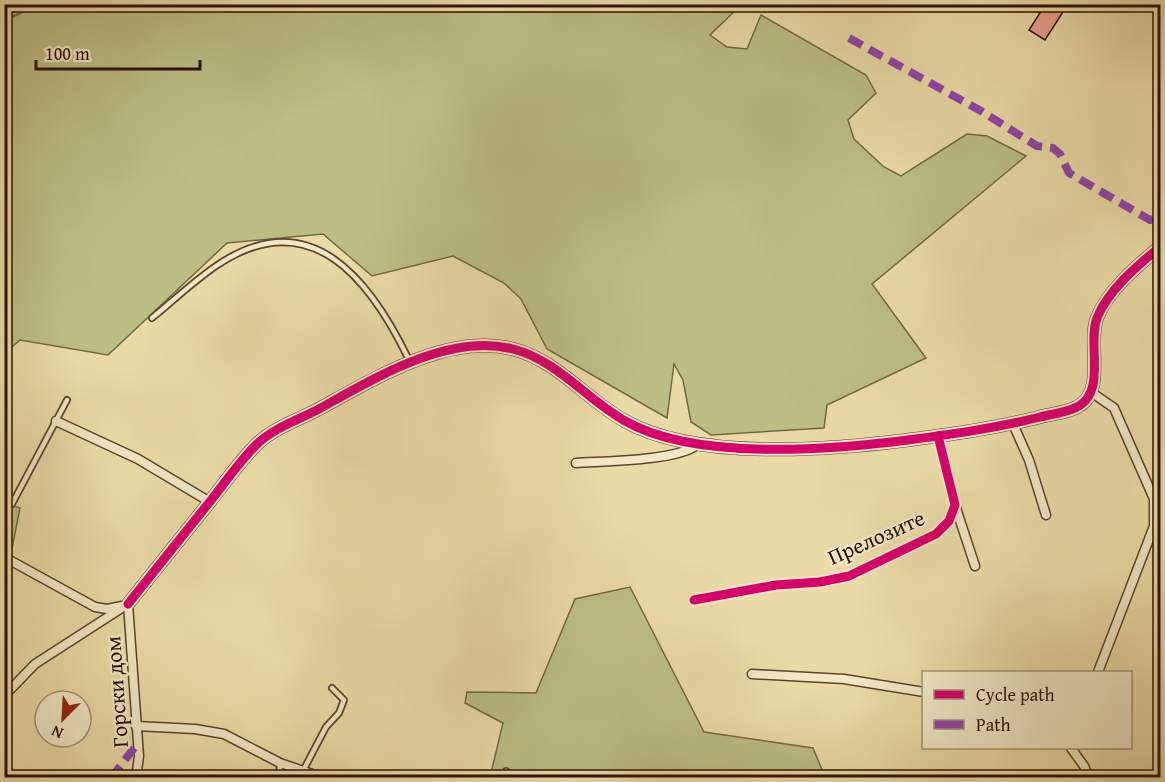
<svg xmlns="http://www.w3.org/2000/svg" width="1165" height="782" viewBox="0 0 1165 782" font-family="'Gentium Book Plus',serif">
<rect width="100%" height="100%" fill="#eadba6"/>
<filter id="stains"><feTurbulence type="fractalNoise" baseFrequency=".00333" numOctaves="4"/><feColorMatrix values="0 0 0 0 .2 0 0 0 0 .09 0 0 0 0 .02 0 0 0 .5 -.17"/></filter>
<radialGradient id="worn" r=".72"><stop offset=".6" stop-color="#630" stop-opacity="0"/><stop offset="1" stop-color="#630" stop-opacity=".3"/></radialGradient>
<g fill="#bbbf84" stroke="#746844" stroke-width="1.5">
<polygon points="5,4 741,5 710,35 727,47 747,49 761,15 866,75 876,93 848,120 854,139 884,167 901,176 967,134 987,136 1026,156 872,284 926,358 827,405 824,428 711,435 691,422 683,380 674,364 667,418 547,349 521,299 504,283 453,256 372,276 323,234 227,243 108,355 20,340 5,353"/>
<polygon points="4,503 20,508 12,549 5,548"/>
<polygon points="630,587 704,732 813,748 825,777 490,777 503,723 465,703 467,692 536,693 575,599"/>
</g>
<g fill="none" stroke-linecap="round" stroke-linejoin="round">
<polyline stroke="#6f766c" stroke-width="3" points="4,21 38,4"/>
</g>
<polygon fill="#e7a18d" stroke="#2d1105" stroke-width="1.5" points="1027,4 1068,4 1045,40 1029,30 1040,13"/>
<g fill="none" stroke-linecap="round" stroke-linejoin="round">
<g stroke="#5c442d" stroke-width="8">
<g id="service">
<path d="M152 318C173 301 194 281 216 266 311 201 371 281 409 360"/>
<polyline points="4,507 12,504 67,400"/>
<polyline points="304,769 326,727 339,713 344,700 332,688"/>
<polyline points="279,778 280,763"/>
<polyline points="504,778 506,771"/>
</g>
</g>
<g stroke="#5c442d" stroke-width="11">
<g id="minor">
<polyline points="1091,392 1114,408 1154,499 1154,526 1098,672"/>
<polyline points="56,421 138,459 210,502"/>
<polyline points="1013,424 1029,460 1046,515"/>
<path d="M576 463C604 461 676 461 697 445"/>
<polyline points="955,505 975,566"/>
<polyline points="4,557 95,607 107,609 122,606"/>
<polyline points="694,600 776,585 820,582 849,576 936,534 949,521 955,505 938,436"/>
<polyline points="128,604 139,756 136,778"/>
<polyline points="752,674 844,679 924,692"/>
<polyline points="4,696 35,664 128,604"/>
<polyline points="136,726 195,729 224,734 280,763 324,778"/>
<polyline points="1071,748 1084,766 1089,778"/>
</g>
</g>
<g stroke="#5c442d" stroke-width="14">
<path id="tertiary" d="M128 604C156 569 184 534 212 499 226 481 240 461 256 445 272 429 297 420 317 410 372 380 448 332 513 349 557 360 587 400 625 421 695 461 830 450 908 440 952 434 997 428 1040 417 1051 414 1066 413 1077 407 1107 392 1087 344 1097 318 1108 290 1138 265 1160 247"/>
</g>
<use href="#service" stroke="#f1e8c5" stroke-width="4.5"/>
<use href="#minor" stroke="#f1e8c5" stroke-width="8"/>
<use href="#tertiary" stroke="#f1e8c5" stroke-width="10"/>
<g stroke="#8e44ad" stroke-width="8" stroke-dasharray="15 8" stroke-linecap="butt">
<polyline points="849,38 981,111 1037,146 1053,148 1060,154 1069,173 1150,220 1160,217"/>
<polyline points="111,778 138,743"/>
</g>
<g stroke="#f1e8c5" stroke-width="13">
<g id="cycleway">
<polyline points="694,600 776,585 820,582 849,576 936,534 949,521 955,505 938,436"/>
<path d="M128 604C156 569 184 534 212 499 226 481 240 461 256 445 272 429 297 420 317 410 372 380 448 332 513 349 557 360 587 400 625 421 695 461 830 450 908 440 952 434 997 428 1040 417 1051 414 1066 413 1077 407 1107 392 1087 344 1097 318 1108 290 1138 265 1160 247"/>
</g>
</g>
<use href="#cycleway" stroke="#d6006c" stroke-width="9"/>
</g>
<g text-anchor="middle" stroke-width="4.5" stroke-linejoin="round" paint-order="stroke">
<g font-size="22" fill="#2d1105" stroke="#f1e8c5">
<text transform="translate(876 537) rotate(-24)" y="8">Прелозите</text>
<text transform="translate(116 692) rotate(-94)" y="8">Горски дом</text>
</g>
</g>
<rect width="1165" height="782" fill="none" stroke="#eadba6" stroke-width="24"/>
<rect x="6" y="6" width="1153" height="770" fill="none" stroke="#2d1105" stroke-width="3"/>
<rect x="12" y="12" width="1141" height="758" fill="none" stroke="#2d1105" stroke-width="1.5"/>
<rect x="922" y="671" width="210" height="78" fill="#f1e8c5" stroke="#a39278" stroke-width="1.5"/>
<rect x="934" y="690" width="30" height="9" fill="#d6006c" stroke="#a39278" stroke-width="1.5"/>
<text x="976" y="701" font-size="18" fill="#2d1105">Cycle path</text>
<rect x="934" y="720" width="30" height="9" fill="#8e44ad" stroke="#a39278" stroke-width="1.5"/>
<text x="976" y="731" font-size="18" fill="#2d1105">Path</text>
<g transform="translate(63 719) rotate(204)"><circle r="28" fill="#f1e8c5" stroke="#a39278" stroke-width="1.5"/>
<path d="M0-4.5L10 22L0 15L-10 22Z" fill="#8f2418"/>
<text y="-9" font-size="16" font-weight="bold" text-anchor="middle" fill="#2d1105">N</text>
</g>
<path d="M36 60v9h164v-9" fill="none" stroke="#2d1105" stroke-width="3"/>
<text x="45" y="60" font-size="18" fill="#2d1105" stroke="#f1e8c5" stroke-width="4.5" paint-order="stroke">100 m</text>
<rect width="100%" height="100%" filter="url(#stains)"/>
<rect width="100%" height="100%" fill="url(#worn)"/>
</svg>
